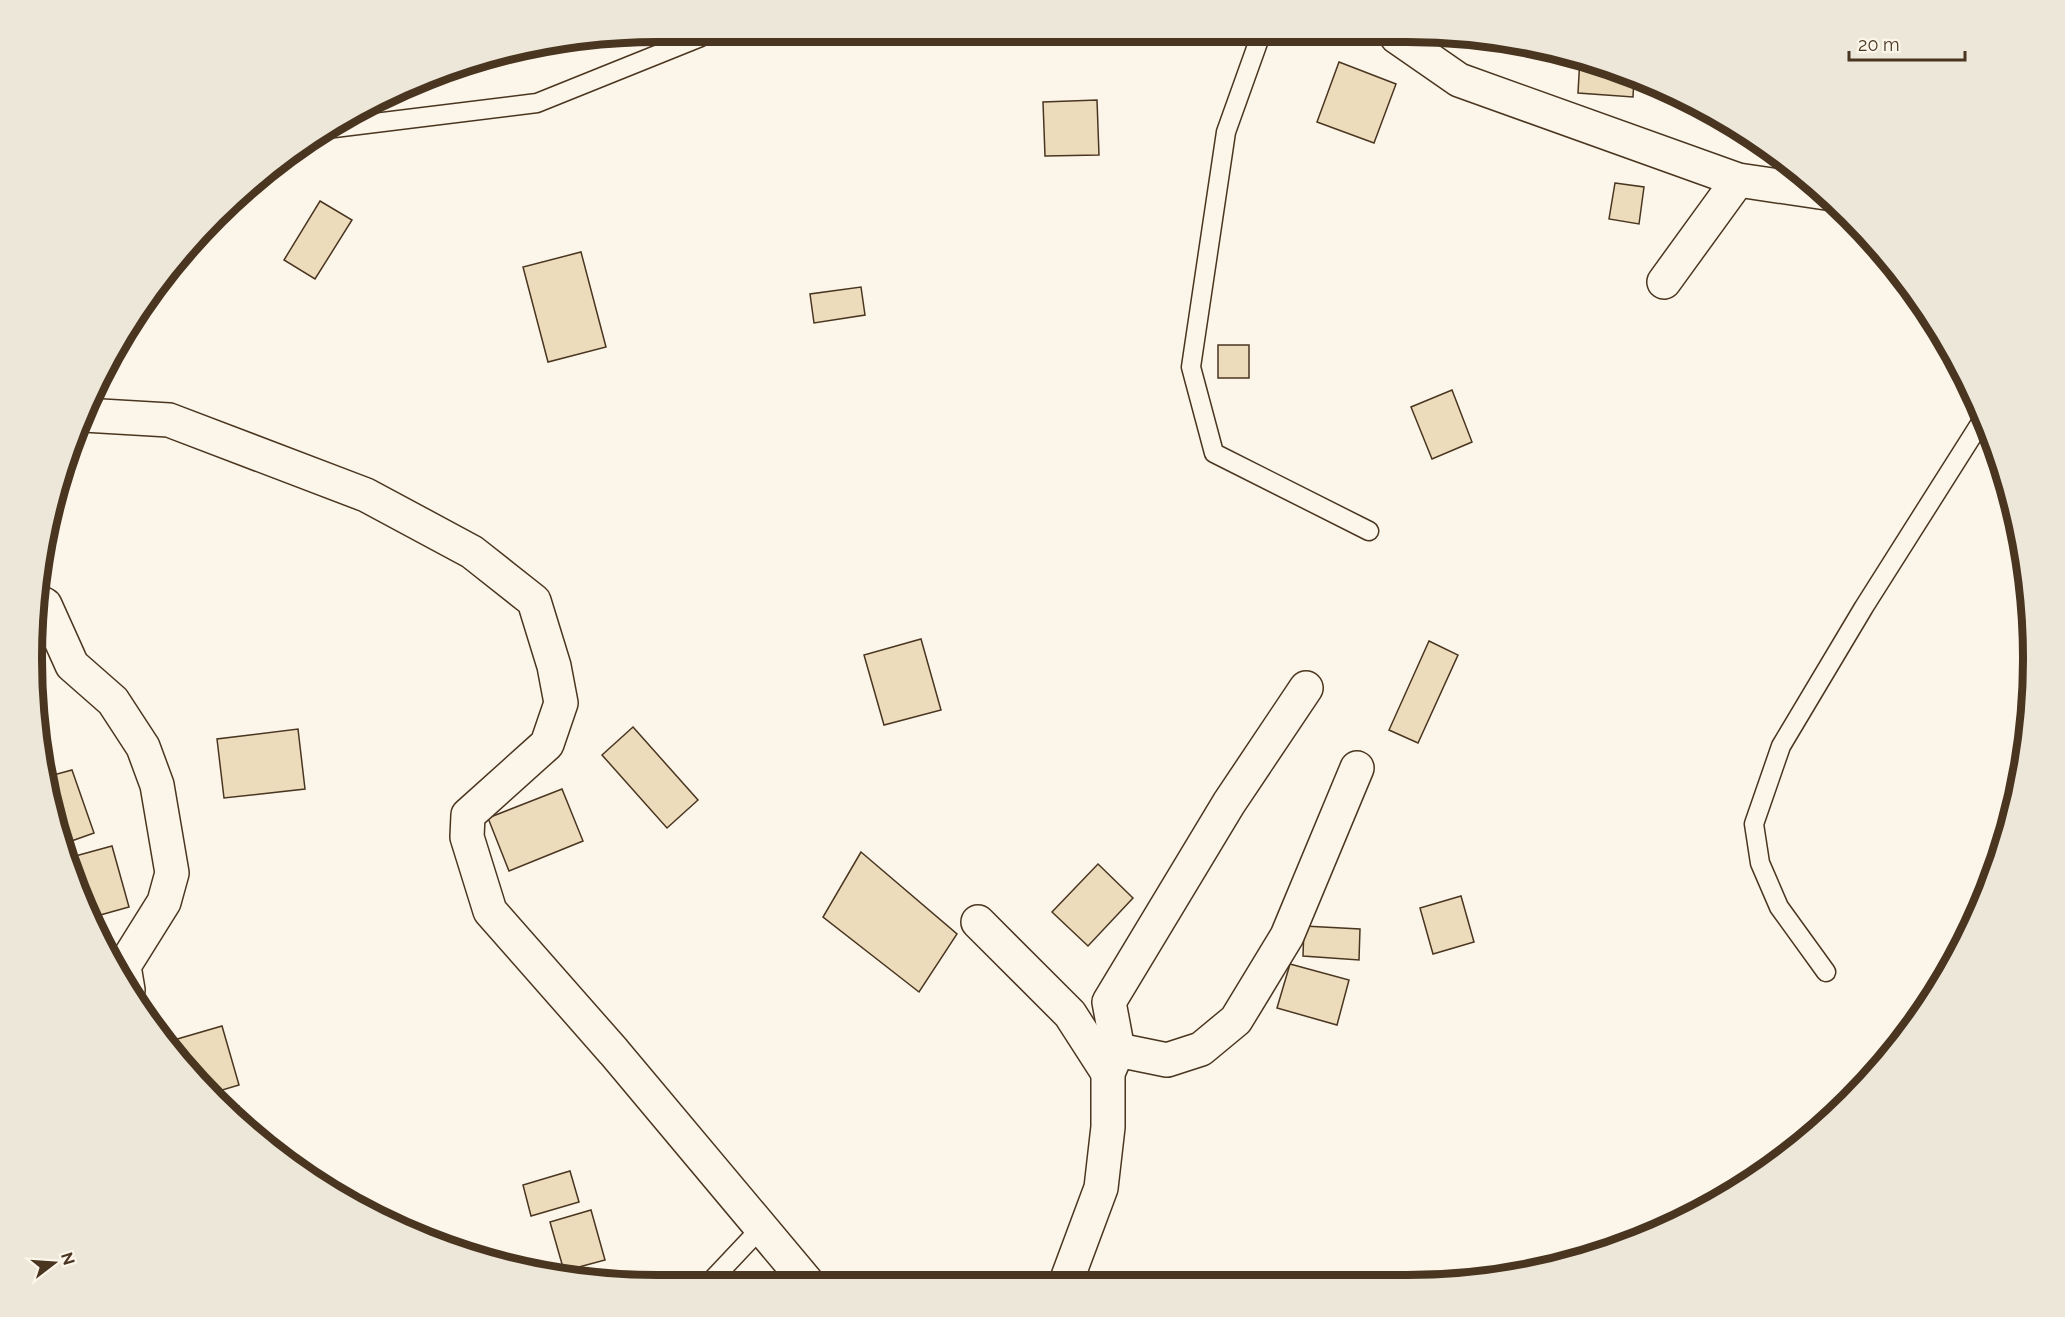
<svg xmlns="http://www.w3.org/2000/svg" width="2065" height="1317" viewBox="0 0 2065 1317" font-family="Raleway,sans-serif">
<rect width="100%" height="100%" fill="#fbf6e9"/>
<g fill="#ecdcbc" stroke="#4a3520" stroke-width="1.5">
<polygon points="1580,57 1634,78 1633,97 1578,93"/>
<polygon points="1339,62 1396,84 1374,143 1317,122"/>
<polygon points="1097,100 1099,155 1045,156 1043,102"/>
<polygon points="1615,183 1644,187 1639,224 1609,219"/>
<polygon points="320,201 352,220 315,279 284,260"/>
<polygon points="581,252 606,347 548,362 523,267"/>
<polygon points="861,287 865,315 814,323 810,294"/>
<rect x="1218" y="345" width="31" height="33"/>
<polygon points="1452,390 1472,442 1432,459 1411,407"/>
<polygon points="921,639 941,710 884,725 864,655"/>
<polygon points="1429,641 1458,655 1418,743 1389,730"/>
<polygon points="633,727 698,800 667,828 602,755"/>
<polygon points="298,729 305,789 224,798 217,739"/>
<polygon points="72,770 94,833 63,844 53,820 46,777"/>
<polygon points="562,789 583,841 509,871 488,818"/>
<polygon points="112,846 129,907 93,917 68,858"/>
<polygon points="861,852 957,934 919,992 823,917"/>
<polygon points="1098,864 1133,898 1088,946 1052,912"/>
<polygon points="1461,896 1474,942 1433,954 1420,908"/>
<polygon points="1304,926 1360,929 1359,960 1303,956"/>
<polygon points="1290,964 1349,980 1337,1025 1277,1008"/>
<polygon points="222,1026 239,1085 209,1094 187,1072 167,1042"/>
<polygon points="239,1106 248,1132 225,1110"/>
<polygon points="570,1171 579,1202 531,1216 523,1185"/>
<polygon points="591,1210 605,1260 564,1271 550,1222"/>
</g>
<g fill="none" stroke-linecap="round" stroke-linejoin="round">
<g stroke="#4a3520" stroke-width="21">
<g id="service">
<polyline points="1260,37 1226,132 1191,367 1214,453 1369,531"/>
<polyline points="326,129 537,103 701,37"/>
<polyline points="1826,972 1779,907 1760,863 1754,824 1781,746 1864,607 1983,419"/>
<polyline points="711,1281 761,1228"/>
</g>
</g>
<g stroke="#4a3520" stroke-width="36">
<g id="minor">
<polyline points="1397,37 1459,80 1738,180 1826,193"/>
<polyline points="1664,282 1738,180"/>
<polyline points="84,415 169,420 366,495 472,552 534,601 554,666 561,703 547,744 468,815 467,837 490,911 614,1052 806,1281"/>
<polyline points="36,600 45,605 72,665 113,701 143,747 157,785 172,873 164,902 124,966 128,990"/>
<polyline points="978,922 1070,1014 1108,1073"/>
<polyline points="1118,1050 1167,1060 1201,1049 1236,1020 1287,936 1357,768"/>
<polyline points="1066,1282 1101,1188 1108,1127 1108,1073 1118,1050 1109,1002 1229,803 1306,688"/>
</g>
</g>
<use href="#service" stroke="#fbf6e9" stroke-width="18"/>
<use href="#minor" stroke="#fbf6e9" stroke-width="33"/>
</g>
<path d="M0 0H2065V1317H0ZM658 42H1407A616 616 0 0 1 2023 658V659A616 616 0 0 1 1407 1275H658A616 616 0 0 1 42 659V658A616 616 0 0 1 658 42Z" fill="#ede7d9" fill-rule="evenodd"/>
<path fill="none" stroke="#4a3520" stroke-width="8" d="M658 42H1407A616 616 0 0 1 2023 658V659A616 616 0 0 1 1407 1275H658A616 616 0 0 1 42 659V658A616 616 0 0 1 658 42Z"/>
<g transform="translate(54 1263) rotate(73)" stroke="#fbf6e9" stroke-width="4.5" paint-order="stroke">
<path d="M0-4.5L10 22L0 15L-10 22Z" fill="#4a3520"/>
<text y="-9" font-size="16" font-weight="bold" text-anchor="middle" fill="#4a3520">N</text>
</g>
<path d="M1849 51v9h116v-9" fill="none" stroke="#4a3520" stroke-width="3"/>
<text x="1858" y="51" font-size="18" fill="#4a3520" stroke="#fbf6e9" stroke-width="4.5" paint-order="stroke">20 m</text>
</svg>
